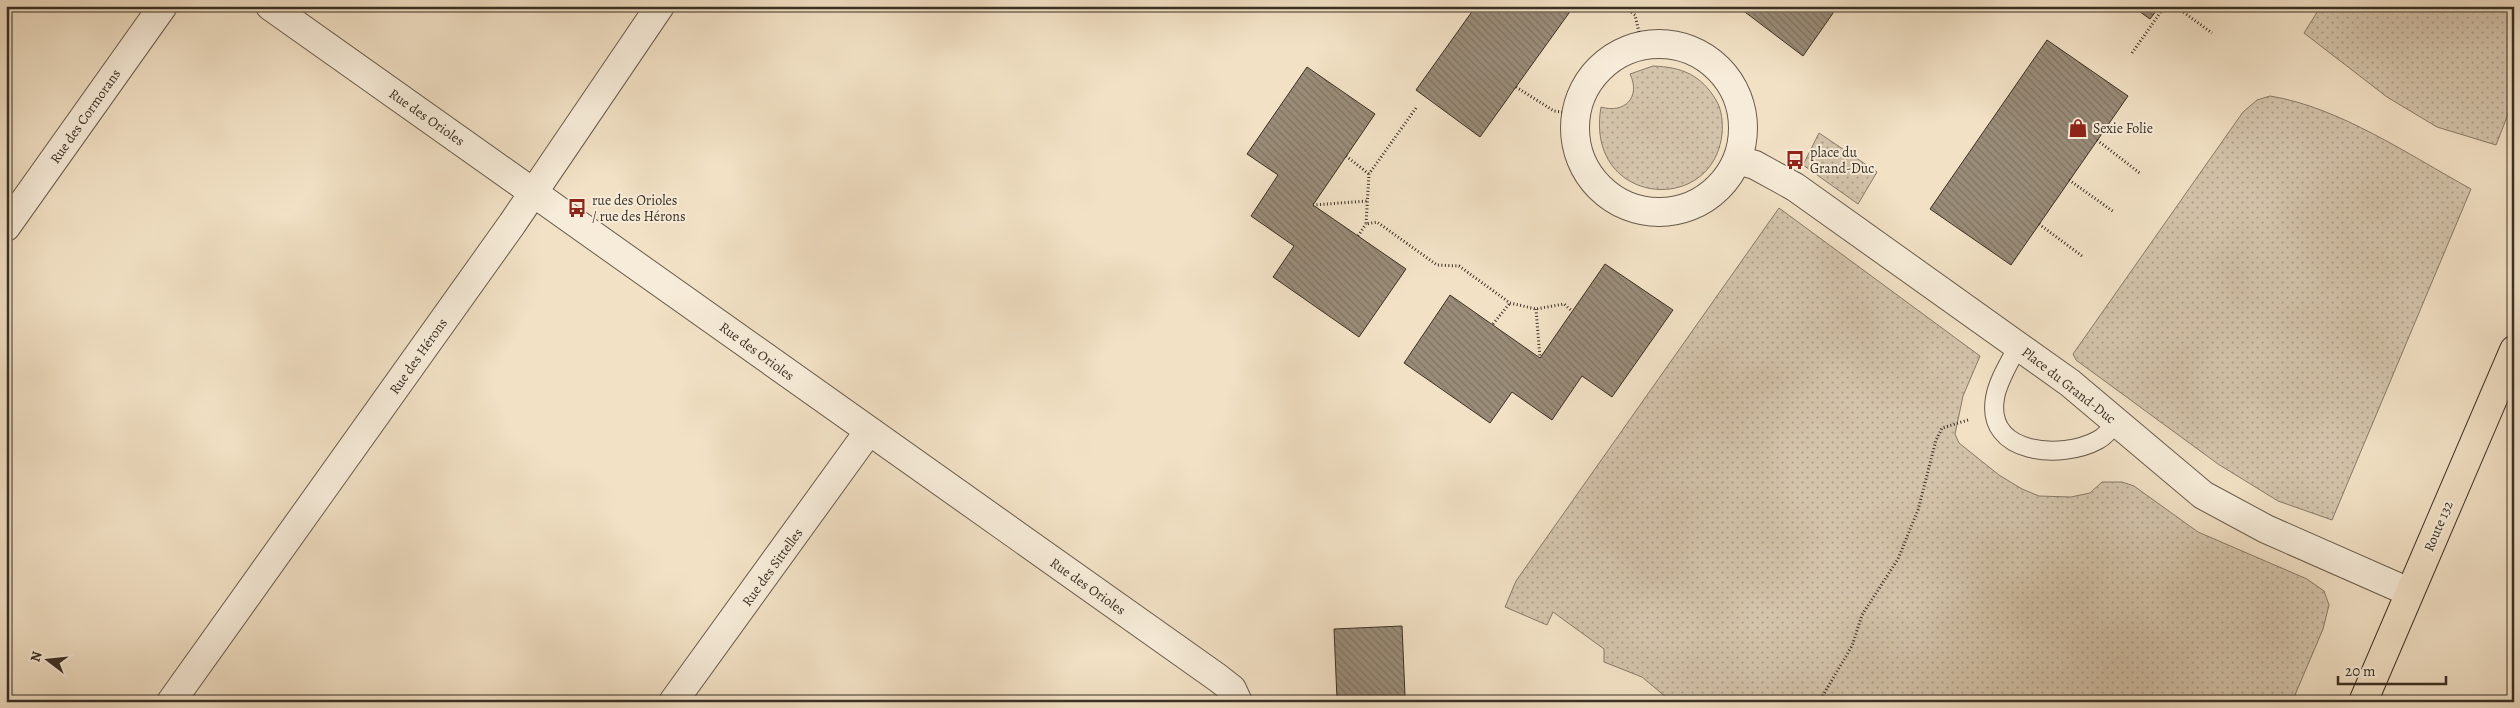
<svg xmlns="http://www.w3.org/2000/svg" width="2520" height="708" viewBox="0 0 2520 708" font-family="Alegreya,serif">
<defs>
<pattern id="grass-dots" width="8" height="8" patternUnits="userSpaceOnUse" patternTransform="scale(1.25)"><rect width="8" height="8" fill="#d3c3aa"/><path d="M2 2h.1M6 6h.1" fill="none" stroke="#ac9f8a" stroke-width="1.8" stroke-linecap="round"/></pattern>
<pattern id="building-back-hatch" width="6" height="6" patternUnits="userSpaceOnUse" patternTransform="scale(1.25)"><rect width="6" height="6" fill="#9a8c78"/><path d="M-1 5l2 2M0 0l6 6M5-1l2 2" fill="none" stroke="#7f7362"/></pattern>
</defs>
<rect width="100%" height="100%" fill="#f2e1c5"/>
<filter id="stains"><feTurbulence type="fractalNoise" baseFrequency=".004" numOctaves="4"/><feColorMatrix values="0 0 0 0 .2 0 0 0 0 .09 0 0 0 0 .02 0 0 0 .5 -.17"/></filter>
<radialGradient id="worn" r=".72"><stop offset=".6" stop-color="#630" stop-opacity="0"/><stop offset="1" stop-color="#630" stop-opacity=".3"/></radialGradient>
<g fill="url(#grass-dots)" stroke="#877a68">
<polygon points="2321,6 2504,6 2514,12 2514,99 2496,145 2437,127 2387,97 2304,33"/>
<path d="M1653 66C1682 67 1701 75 1716 100 1722 110 1723 123 1722 134 1713 217 1584 206 1601 107 1625 114 1641 97 1630 74Z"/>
<path d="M2270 96C2339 107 2409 155 2471 189L2332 520 2278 501 2218 464 2076 360 2073 354 2243 112 2257 100Z"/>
<polygon points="1819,133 1877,172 1858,204 1803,165"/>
<polygon points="1779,208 1980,356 1963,396 1955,434 1959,443 1999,475 2022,489 2039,496 2071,497 2090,493 2102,482 2122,482 2134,486 2198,532 2307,579 2324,591 2329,605 2323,629 2292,702 1672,702 1642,677 1604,662 1604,649 1553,612 1547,625 1505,607 1516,581"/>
</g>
<g fill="url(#building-back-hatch)" stroke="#3b3025">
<polygon points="1476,6 1574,6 1480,137 1416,90"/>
<polygon points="1737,6 1838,6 1803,56"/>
<polygon points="2132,6 2160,6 2150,19"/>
<polygon points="2047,40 2128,96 2011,265 1930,209"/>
<polygon points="1307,67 1375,114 1313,205 1406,269 1359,337 1273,277 1294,246 1251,216 1278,175 1247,154"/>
<polygon points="1605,264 1673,310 1612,397 1582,376 1552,420 1512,392 1490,423 1404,363 1450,295 1540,358"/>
<polygon points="1402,626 1405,696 1337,699 1334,629"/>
</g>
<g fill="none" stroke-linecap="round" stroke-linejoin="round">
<g stroke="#695c4d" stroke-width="20">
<path id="service" d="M2018 346C2010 362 1998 380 1995 398 1985 455 2062 460 2098 440 2106 436 2111 429 2116 421"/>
</g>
<g stroke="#695c4d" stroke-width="30">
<g id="minor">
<polyline points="270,6 1218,678 1232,689 1238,702"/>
<circle cx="1659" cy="128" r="84"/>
<polyline points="1738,160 1755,165 1795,187 2070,383 2203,495 2266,529 2409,592"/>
<polyline points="6,227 163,6"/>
<polyline points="171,702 512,224 660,6"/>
<polyline points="673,702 869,431"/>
</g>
</g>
<g stroke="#3b3025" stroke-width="30">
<polyline id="trunk" points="2363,702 2514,350"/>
</g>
<g stroke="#3b3025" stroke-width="3" stroke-dasharray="1 2.5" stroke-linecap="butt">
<polyline points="1623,6 1635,15 1642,45"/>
<polyline points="2175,6 2212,33"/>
<polyline points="2132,53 2165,6"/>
<polyline points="1516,87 1554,111 1576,114"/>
<polyline points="1416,108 1369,174 1366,224 1377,222 1437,265 1459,266 1510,303 1536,309 1564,304 1572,311"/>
<polyline points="2097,140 2141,174"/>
<polyline points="1346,156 1369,174"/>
<polyline points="2069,180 2114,212"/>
<polyline points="1313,205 1367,201"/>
<polyline points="2039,224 2082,256"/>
<polyline points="1358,236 1366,224"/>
<polyline points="1536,309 1540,358"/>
<polyline points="1493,324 1510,303"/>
<polyline points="1819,702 1852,646 1862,615 1898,559 1918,510 1936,440 1942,428 1968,420"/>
</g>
<use href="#service" stroke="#f7ecd9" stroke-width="18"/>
<use href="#minor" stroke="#f7ecd9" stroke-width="28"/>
<use href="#trunk" stroke="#f2e1c5" stroke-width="28"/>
</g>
<defs>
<g id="shop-bare" transform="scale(1.5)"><path d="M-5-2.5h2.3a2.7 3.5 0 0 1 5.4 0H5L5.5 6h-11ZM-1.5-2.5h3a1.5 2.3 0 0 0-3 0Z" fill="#8f2418" stroke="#f7ecd9" stroke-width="2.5" paint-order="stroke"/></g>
<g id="bus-bare" transform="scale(1.5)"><path d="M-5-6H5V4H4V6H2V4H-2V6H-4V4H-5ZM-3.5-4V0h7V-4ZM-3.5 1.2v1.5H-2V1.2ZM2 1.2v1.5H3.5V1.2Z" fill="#8f2418" stroke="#f7ecd9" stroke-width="2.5" paint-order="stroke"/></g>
</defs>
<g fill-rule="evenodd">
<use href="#shop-bare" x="2078" y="128"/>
<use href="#bus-bare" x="1795" y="160"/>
<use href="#bus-bare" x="577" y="208"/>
</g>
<g text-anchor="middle" stroke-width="4" stroke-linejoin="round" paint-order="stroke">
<g font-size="14" fill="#3b3025" stroke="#f7ecd9">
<text transform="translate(85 116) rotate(-55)" y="5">Rue des Cormorans</text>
<text transform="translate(427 117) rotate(35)" y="5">Rue des Orioles</text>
<text transform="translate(757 351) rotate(36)" y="5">Rue des Orioles</text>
<text transform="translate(418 356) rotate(-55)" y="5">Rue des Hérons</text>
<text transform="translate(2069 385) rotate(38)" y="5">Place du Grand-Duc</text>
<text transform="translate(2438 526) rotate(-67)" y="5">Route 132</text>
<text transform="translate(772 567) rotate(-54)" y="5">Rue des Sittelles</text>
<text transform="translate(1088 586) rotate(35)" y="5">Rue des Orioles</text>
</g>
<g font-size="14" fill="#3b3025" stroke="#f7ecd9" text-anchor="start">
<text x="2093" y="133">Sexie Folie</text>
<text x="1810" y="157">place du<tspan x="1810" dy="16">Grand-Duc</tspan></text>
<text x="592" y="205">rue des Orioles<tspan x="592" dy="16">/ rue des Hérons</tspan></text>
</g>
</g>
<rect width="2520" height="708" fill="none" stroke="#f2e1c5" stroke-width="25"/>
<rect x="8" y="8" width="2505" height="693" fill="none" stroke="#3b3025" stroke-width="2.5"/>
<rect x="12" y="12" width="2495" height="683" fill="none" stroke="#3b3025"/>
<g transform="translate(48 660) rotate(286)" stroke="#f7ecd9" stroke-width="4" paint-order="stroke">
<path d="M0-4L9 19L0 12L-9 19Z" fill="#3b3025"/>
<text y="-8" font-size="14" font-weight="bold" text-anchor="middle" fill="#3b3025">N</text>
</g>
<path d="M2338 676v8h108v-8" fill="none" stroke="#3b3025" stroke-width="2.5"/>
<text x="2345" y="676" font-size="15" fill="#3b3025" stroke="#f7ecd9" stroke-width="4" paint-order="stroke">20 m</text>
<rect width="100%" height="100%" filter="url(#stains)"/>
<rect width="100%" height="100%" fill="url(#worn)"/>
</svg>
